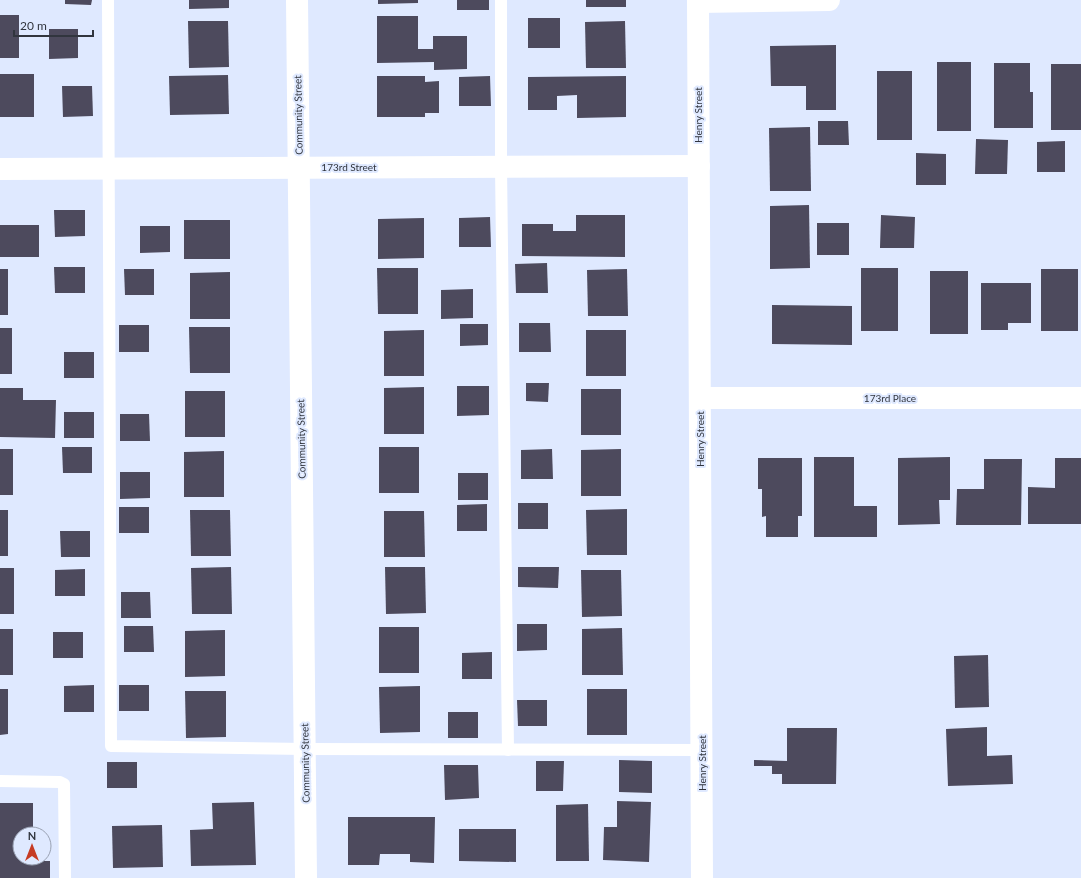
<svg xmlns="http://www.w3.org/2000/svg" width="1081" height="878" viewBox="0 0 1081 878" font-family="Lato,sans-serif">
<rect width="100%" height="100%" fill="#dfe9ff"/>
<g fill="#4d4a5d">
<polygon points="65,0 92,0 91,5 65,4"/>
<polygon points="189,0 229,0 229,8 189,9"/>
<polygon points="378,0 418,0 418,3 378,4"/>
<rect x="457" y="0" width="32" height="10"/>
<rect x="586" y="0" width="40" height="7"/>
<rect x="0" y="15" width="19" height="43"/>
<polygon points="377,16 418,16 418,49 433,49 433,36 467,36 467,69 434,70 434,62 377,63"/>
<rect x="528" y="18" width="32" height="30"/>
<polygon points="188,21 228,21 229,67 189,68"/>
<polygon points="625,21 626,68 586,68 585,22"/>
<polygon points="49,29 78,29 78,58 49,59"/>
<polygon points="836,45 836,110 806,110 806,86 771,86 770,46"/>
<rect x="937" y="62" width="34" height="69"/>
<polygon points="994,63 1030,63 1030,92 1033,92 1033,128 994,128"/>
<rect x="1051" y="64" width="30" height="66"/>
<rect x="877" y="71" width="35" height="69"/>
<rect x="0" y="74" width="34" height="43"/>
<polygon points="228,75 229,114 170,115 169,76"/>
<polygon points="377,76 425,76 425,82 439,81 439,113 425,113 425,117 377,117"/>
<polygon points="490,76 491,106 459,106 459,77"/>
<polygon points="626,76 626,117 577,118 577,95 557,96 557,110 528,110 528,77"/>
<polygon points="62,86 92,86 93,116 63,117"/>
<polygon points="818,121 848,121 849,145 818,145"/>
<polygon points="810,127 811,191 770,191 769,128"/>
<polygon points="976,139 1008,140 1007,174 975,174"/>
<polygon points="1065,141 1065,172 1037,172 1037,142"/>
<polygon points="916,153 946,154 946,185 916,185"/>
<polygon points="809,205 810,268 770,269 770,206"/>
<polygon points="54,210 85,210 85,236 55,237"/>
<polygon points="576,215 625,215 625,257 522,256 522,224 553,224 553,231 576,231"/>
<polygon points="881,215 915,217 914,248 880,248"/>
<polygon points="490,217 491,247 459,247 459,218"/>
<polygon points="424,218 424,258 378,259 378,219"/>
<rect x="184" y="220" width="46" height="39"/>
<rect x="817" y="223" width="32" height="32"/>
<rect x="0" y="225" width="39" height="32"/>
<polygon points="140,226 170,226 170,252 140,253"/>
<polygon points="547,263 548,293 516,293 515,264"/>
<polygon points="54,267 85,267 85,293 55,293"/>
<polygon points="377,268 418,268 418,314 378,314"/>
<rect x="861" y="268" width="37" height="63"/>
<rect x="0" y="269" width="8" height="46"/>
<polygon points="124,269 154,269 154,295 125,295"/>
<polygon points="627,269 628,316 588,316 587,270"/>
<rect x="1041" y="269" width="37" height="62"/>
<rect x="930" y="271" width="38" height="63"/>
<polygon points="230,272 230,319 190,319 190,273"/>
<polygon points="981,283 1031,283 1031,323 1008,323 1008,330 981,330"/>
<polygon points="473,289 473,318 441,319 441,290"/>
<polygon points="772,305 852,306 852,345 772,344"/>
<polygon points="519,323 550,323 551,352 519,352"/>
<polygon points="460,324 488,324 488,345 460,346"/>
<rect x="119" y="325" width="30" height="27"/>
<polygon points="189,327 230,327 230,373 190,373"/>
<rect x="0" y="328" width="12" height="46"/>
<polygon points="424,330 424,376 384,376 384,331"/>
<rect x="586" y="330" width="40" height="46"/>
<rect x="64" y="352" width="30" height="26"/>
<polygon points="526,383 549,383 548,402 526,401"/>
<polygon points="457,386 489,386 489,415 457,416"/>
<polygon points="424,387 424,434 384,434 384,388"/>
<polygon points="0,388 23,388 23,400 56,400 55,438 0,437"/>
<rect x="581" y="389" width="40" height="46"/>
<rect x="185" y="391" width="40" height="46"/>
<rect x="64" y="412" width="30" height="26"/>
<polygon points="120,414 149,414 150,441 120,441"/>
<polygon points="62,447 92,447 92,473 63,473"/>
<rect x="379" y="447" width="40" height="46"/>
<rect x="0" y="449" width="13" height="46"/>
<polygon points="552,449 553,479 521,479 521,450"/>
<polygon points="621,449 621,496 581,496 581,450"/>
<polygon points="224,451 224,497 184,497 184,452"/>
<polygon points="814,457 854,457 854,506 877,506 877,537 814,537"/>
<polygon points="950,457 950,500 939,500 940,524 898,525 898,458"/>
<polygon points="758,458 802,458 802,516 798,516 798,537 766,537 766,516 762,517 762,489 758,489"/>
<polygon points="1055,458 1081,458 1081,524 1028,524 1028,487 1055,488"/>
<polygon points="984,459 1022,459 1021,525 956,525 957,489 984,489"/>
<polygon points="120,472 150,472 150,498 120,499"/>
<rect x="458" y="473" width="30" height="27"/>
<rect x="518" y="503" width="30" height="26"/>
<polygon points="487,504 487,531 457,531 457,505"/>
<rect x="119" y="507" width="30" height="26"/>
<polygon points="627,509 627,555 587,555 586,510"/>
<rect x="0" y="510" width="8" height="46"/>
<polygon points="190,510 230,510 231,556 191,556"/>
<polygon points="384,511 424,511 425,557 384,557"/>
<polygon points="60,531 90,531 90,557 61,557"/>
<polygon points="231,567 232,614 192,614 191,568"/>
<polygon points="385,567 425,567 426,613 386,614"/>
<polygon points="518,567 559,567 558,588 518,587"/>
<rect x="0" y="568" width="14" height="46"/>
<polygon points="85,569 85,596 55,596 55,570"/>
<polygon points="581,570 621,570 622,616 582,617"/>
<polygon points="121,592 150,592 151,618 121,618"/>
<polygon points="517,624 547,624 547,650 517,651"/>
<polygon points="124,626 153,626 154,652 124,652"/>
<rect x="379" y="627" width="40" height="46"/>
<polygon points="622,628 623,675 582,675 582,629"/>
<rect x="0" y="629" width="13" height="46"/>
<polygon points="225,630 225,676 185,677 185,631"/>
<rect x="53" y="632" width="30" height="26"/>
<polygon points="492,652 492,679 462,679 462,653"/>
<polygon points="988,655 989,707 955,708 954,656"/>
<polygon points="94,685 94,712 64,712 64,686"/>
<rect x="119" y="685" width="30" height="26"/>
<polygon points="420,686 420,732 380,733 379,687"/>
<polygon points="0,689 8,689 8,734 0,735"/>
<rect x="587" y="689" width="40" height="46"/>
<polygon points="185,691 226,691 226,737 186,738"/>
<polygon points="517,700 547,700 547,726 518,726"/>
<rect x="448" y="712" width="30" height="26"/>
<polygon points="987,727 987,756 1012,755 1013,784 948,786 946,729"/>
<polygon points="787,728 837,728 836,784 782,784 782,774 772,774 772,766 754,766 754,760 787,761"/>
<polygon points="619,760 652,761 652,793 619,792"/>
<polygon points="536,761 564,761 563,791 536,791"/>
<rect x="107" y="762" width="30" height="26"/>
<polygon points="444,765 478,765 479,798 445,800"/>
<polygon points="617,801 651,802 649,862 603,860 604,827 617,827"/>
<polygon points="254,802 256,865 191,866 190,830 213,829 212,803"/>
<polygon points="0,803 33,803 33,834 20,834 20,858 33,858 33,861 50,861 50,878 0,878"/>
<polygon points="588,804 589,861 556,861 556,805"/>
<polygon points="348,817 435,817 434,863 410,862 410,854 380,854 379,865 348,865"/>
<polygon points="162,825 163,867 113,868 112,826"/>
<polygon points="459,829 516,829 516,862 459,861"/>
</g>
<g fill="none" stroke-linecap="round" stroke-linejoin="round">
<g stroke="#fff" stroke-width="12">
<polyline points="108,0 111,746 305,749 702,750"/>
<polyline points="501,0 501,166 508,750"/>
<polyline points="0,781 60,782 64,784 65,878"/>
</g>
<g stroke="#fff" stroke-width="22">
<polyline points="297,0 306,878"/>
<polyline points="698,0 702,878"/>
<polyline points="698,2 829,0"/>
<polyline points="0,169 699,166"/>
<polyline points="700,398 1081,398"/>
</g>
</g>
<g text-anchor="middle" stroke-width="4" stroke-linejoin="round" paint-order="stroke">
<g font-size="10" fill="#31353e" stroke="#dfe9ff">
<text transform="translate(298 115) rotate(-91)" y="4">Community Street</text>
<text transform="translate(698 115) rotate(-90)" y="4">Henry Street</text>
<text x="349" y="171">173rd Street</text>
<text x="890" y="402">173rd Place</text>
<text transform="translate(301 439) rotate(-91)" y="4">Community Street</text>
<text transform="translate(700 439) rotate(-90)" y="4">Henry Street</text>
<text transform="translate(305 763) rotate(-91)" y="4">Community Street</text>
<text transform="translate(702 763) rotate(-90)" y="4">Henry Street</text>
</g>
</g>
<g transform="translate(32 846)"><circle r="19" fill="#dfe9ff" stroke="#99a1b2"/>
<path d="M0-3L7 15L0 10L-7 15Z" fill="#c63b24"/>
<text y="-6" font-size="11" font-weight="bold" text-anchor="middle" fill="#31353e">N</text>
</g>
<path d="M14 30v6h79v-6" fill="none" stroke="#31353e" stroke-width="2"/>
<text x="20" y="30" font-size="12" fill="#31353e" stroke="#dfe9ff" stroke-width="3" paint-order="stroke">20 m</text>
</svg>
